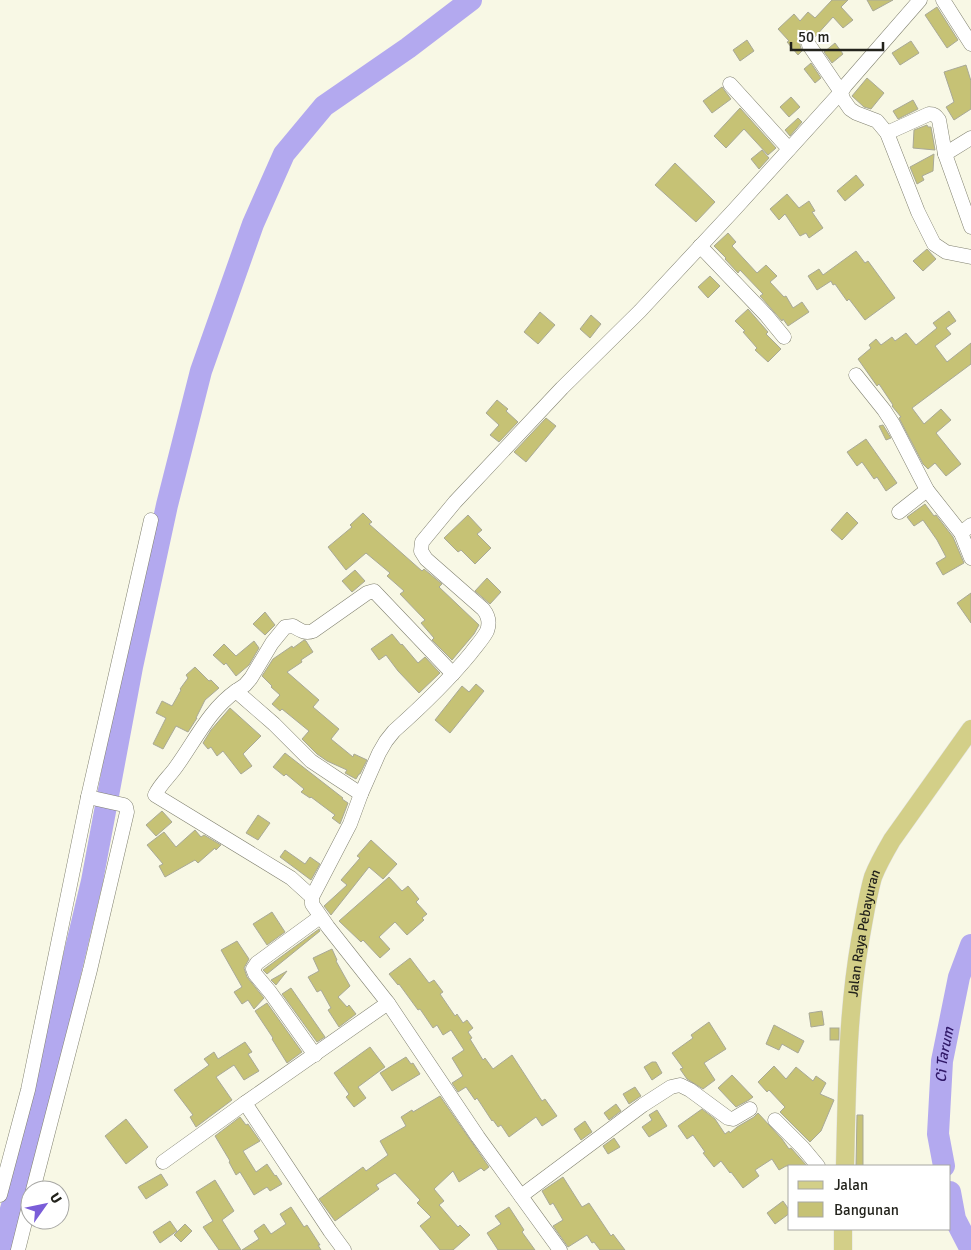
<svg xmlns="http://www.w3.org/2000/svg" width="971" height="1250" viewBox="0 0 971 1250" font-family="Signika,sans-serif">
<rect width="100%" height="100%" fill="#f8f8e5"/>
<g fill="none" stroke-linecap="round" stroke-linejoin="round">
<g stroke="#b3a9ef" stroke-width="22">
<path id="s1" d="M944 1166 938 1134 942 1061 959 977 971 945"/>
<polyline points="950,1192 955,1219 971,1250"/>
<polyline points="0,1249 31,1137 92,881 132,667 167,505 201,371 253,224 284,154 324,106 408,48 471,0"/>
</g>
</g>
<g fill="#c6c275" stroke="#a9a997">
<polygon points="832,0 848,0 841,7 853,20 843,28 833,17 814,38 809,36 804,38 801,42 800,45 802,51 798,55 787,42 789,41 778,29 794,14 800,21 808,12 815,18"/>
<polygon points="867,0 893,0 873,11"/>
<polygon points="937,7 958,40 947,48 925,15"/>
<polygon points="747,40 754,51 740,61 733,50"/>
<polygon points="911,41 919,53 900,65 892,53"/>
<polygon points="835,43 843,54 832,63 824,52"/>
<polygon points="811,63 821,78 815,83 804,69"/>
<polygon points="966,65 971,81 971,109 954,120 946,107 954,102 944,72"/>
<polygon points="867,78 884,93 871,109 864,107 852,96"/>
<polygon points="722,87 731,99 712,113 703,101"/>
<polygon points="791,97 800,107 789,117 780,107"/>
<polygon points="913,100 918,109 898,119 893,111"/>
<polygon points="740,108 776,148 768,155 744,129 726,148 714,136"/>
<polygon points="798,118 802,122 790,136 785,130"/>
<polygon points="927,125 928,127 931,127 935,150 913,148 914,130"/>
<polygon points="762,150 769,158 759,169 751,159"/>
<polygon points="934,154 933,171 922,176 924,180 917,184 910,167"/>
<polygon points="675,163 715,202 696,222 655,185"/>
<polygon points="856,175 864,185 845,201 837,191"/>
<polygon points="787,194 799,208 809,201 815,211 812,212 823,228 809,238 806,233 800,236 785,214 779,220 770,209"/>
<polygon points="728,233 736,242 732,246 757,273 766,265 777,276 770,282 784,297 786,296 793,308 802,302 809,312 788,326 783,319 782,321 760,296 763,294 740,270 738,273 725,259 726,258 714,246"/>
<polygon points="927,249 936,259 923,271 913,261"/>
<polygon points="856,251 865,263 868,261 895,298 865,320 849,299 847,301 835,284 833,285 831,281 817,290 808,276 819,269 823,275"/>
<polygon points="710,276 720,286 708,298 698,287"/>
<polygon points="748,309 768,332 766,334 781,349 768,362 755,350 757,348 743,332 745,331 735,321"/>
<polygon points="949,311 956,321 946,328 951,334 935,346 947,362 971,343 971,364 912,408 924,424 941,409 951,420 936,433 961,464 946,476 935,463 928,469 923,464 899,418 901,417 892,406 893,405 879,384 877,386 858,359 871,348 869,345 876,339 881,345 892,337 895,341 906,333 916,345 937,328 933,323"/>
<polygon points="540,312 555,325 538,344 524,332"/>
<polygon points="591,315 601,324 590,338 580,329"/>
<polygon points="497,400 508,409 506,411 518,422 499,442 490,435 499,425 486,413"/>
<polygon points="546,418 556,426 526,462 514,452"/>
<polygon points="883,425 891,438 886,440 879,426"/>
<polygon points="866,439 897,483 886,491 877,477 874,479 862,462 857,466 847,452"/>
<polygon points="925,504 934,516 936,515 953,537 964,563 943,575 936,563 946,557 937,540 923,520 914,526 907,517"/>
<polygon points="847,512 858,523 842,540 831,530"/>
<polygon points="363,513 372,522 369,524 422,571 424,569 442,584 439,587 479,625 474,634 452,660 432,640 434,638 421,623 425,620 400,594 404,591 387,576 390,573 366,553 346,570 328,547 352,527 350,525"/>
<polygon points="468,515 482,530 477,534 491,548 475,564 461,550 458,552 444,538"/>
<polygon points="355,570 365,581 352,592 342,581"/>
<polygon points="487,578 501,592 490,604 475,591"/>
<polygon points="971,593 971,623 957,603"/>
<polygon points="265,612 275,625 265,635 253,624"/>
<polygon points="392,634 401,645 402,644 418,663 425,657 440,673 419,693 398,671 386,655 379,660 371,649"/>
<polygon points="304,640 306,641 313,652 301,660 302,662 287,672 319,700 313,707 339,729 331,739 353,757 354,754 367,760 360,774 359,774 356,779 345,773 347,770 327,761 317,754 302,739 309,731 282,709 280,711 272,704 280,695 271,687 272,686 262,676 273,659 292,646 293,648"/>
<polygon points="254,641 259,648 249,665 236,676 226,663 224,665 213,655 224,644 236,656"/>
<polygon points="195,667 209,681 211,680 219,688 205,700 196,718 197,718 188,732 176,726 163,749 153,744 166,718 156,713 162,701 172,706 181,690 180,689 188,678 186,675"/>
<polygon points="476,684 484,691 450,733 435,720 462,686 469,692"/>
<polygon points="230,708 261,736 243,754 252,766 241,774 223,751 217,756 211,747 208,749 203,743 211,730"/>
<polygon points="285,753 343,798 342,799 348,803 340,824 332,818 335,815 311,797 310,798 301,792 304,789 286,774 284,776 273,767"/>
<polygon points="162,811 172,822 156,836 146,825"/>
<polygon points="258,815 270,823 258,840 246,833"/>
<polygon points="195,830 201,837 204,835 221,845 216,850 215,848 198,863 195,860 165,877 159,866 163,864 147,845 164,832 176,847"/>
<polygon points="371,840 397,864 383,879 369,867 331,915 324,906 347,885 341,880 360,858 357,856"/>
<polygon points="285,850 305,864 310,857 320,864 311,880 280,857"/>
<polygon points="389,877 402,891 408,886 419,899 416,902 427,914 422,918 424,920 407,935 395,922 379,937 390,949 380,958 363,940 361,942 339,921"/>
<polygon points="272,912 285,932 267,945 253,924"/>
<polygon points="319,929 320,931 267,974 263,970"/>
<polygon points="237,941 249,959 244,968 247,977 264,998 254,1009 248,1000 242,1004 234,992 242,987 221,950"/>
<polygon points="332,949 337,960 336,961 350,986 338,997 347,1007 349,1005 356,1014 339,1027 328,1010 331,1008 321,990 317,992 308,977 319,971 313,958"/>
<polygon points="410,958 429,983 434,980 443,992 440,994 455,1016 457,1014 463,1023 467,1020 473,1028 468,1032 472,1038 470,1039 483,1060 485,1058 493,1069 512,1055 542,1101 545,1099 557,1116 542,1126 536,1117 509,1137 501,1125 498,1127 493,1120 492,1121 477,1098 475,1100 466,1087 458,1092 452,1083 463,1076 452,1058 464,1050 451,1030 443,1035 437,1025 433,1028 420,1009 418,1010 399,984 398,985 389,974"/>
<polygon points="287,971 276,985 271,980"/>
<polygon points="291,988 325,1037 317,1042 282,994"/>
<polygon points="267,1003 302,1052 287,1063 272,1039 273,1038 255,1011"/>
<polygon points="822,1011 824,1025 811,1027 809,1013"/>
<polygon points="709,1022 726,1049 704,1063 715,1080 703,1089 687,1079 680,1069 683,1068 672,1053 693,1038 691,1035"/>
<polygon points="774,1025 804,1041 798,1053 782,1044 779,1050 766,1044"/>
<rect x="830" y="1028" width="9" height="12"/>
<polygon points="245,1042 252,1052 248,1054 259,1071 244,1080 234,1065 216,1077 232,1100 196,1127 190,1117 193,1115 174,1090 209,1065 204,1059 214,1052 218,1059"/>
<polygon points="370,1047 385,1067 358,1087 366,1098 354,1107 346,1097 349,1094 334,1073"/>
<polygon points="406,1057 411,1064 413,1063 420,1074 392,1091 380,1073"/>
<polygon points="652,1062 656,1062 662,1073 652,1080 644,1067"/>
<polygon points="774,1066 786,1079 796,1067 813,1081 816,1076 826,1083 820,1094 834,1100 821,1131 810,1142 780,1112 785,1107 769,1090 767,1092 758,1082"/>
<polygon points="732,1075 753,1097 749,1100 736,1107 718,1088"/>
<polygon points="635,1087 641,1096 629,1104 623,1094"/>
<polygon points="440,1096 489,1167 484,1171 481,1168 459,1182 453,1171 434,1189 444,1201 439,1205 458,1227 460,1225 470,1235 453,1250 440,1250 420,1226 431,1217 417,1203 420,1200 395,1173 376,1185 379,1189 335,1221 319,1199 363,1167 366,1171 388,1155 380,1141 406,1126 401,1117 412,1110 413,1112"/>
<polygon points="616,1104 621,1111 609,1120 604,1113"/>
<polygon points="702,1109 715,1119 725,1134 729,1131 730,1133 737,1127 754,1117 758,1113 782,1139 789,1149 791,1148 807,1166 786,1166 779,1170 772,1159 755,1170 759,1176 743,1188 731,1172 730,1173 721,1161 714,1167 703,1153 705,1152 693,1135 687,1139 678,1126"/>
<polygon points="657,1110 667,1126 649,1137 642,1127 652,1120 649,1115"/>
<polygon points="857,1115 863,1115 863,1166 856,1166"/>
<polygon points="240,1117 246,1125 248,1124 260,1141 243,1151 256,1172 267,1164 275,1176 276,1175 282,1184 270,1191 267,1187 254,1195 240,1172 236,1175 229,1162 230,1161 215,1136"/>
<polygon points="126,1119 148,1147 126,1164 105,1136"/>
<polygon points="585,1121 592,1132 581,1140 574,1129"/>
<polygon points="614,1138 620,1147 608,1154 603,1146"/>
<polygon points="161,1174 168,1185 146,1199 138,1187"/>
<polygon points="563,1177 582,1207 589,1203 611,1236 613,1234 625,1250 600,1250 594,1242 592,1243 587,1235 568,1247 553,1226 563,1220 553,1203 550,1205 542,1191"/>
<polygon points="215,1180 234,1211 222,1220 241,1250 219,1250 203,1227 213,1221 196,1192"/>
<polygon points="783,1201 790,1211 790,1213 775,1224 767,1213"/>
<polygon points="291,1207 304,1227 307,1225 320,1245 318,1245 321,1250 242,1250 259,1239 254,1231 264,1224 271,1234 286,1224 280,1214"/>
<polygon points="509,1207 524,1230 522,1232 535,1250 498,1250 487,1233 501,1224 495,1216"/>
<polygon points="170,1221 177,1231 160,1243 153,1232"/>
<polygon points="185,1224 192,1231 181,1242 174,1235"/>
</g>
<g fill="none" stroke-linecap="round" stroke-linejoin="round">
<g stroke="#828271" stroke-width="15">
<g id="minor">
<polyline points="920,0 845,86 841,92 843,99 850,109 856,113 877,121 887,133 918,212 934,244 946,252 971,257"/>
<polyline points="943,0 971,44"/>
<polyline points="730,84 789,149"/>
<path d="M887 133 929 114C935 114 936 116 939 120L945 154 971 227"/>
<polyline points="945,154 971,138"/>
<polyline points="700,246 766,315 784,337"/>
<polyline points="856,375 884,410 893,424 927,490 961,533 971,558"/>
<polyline points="899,512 927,490"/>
<polyline points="961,533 971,525"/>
<path d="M236 691 245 685 251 678 272 643 285 627 293 626C300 630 305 634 313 631L367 593 374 591 453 674"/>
<path d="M312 897 291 878 155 795C161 783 169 777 176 767 195 741 209 710 236 691L274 724 311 761 335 777 361 794"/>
<polyline points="315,1055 270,992 255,974 253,969 257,963 320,917"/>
<polyline points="775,1120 803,1148 818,1166"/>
<polyline points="163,1162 245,1103"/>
<polyline points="33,1190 90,970 127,812 126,807 124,805 88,797"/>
<polyline points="0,1195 28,1090 88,797 151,520"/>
<polyline points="521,1196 643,1105 671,1087 680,1085 690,1090 728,1118 733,1119 750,1109"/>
<polyline points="18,1250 30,1202"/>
<polyline points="344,1250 330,1231 245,1103 388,1003"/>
<path d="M560 1250 478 1137 388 1003 328 927 312 904V897L350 824 361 794 379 753 386 741 394 731C421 707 448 681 471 653 476 646 483 639 487 631 490 623 488 615 483 609L426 559 421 551 422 542 455 502 562 388 640 311 734 210 841 92 809 45"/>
</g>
</g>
<g stroke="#e0e0df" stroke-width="19">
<g id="major">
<path id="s2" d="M845 1166C847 1090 847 1016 860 941 864 920 867 898 873 877 878 864 885 852 892 840L971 729"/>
<polyline points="843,1250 843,1229"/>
</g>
</g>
<use href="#minor" stroke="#fff" stroke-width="14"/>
<use href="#major" stroke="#d3cf88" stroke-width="18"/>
</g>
<g text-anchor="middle" stroke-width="5" stroke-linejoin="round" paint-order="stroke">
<g font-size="14" fill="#23231c" stroke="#fff">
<text dy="5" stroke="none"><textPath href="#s2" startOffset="234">Jalan Raya Pebayuran</textPath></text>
</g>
<g font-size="15" font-style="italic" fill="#311968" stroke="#fff">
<text dy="5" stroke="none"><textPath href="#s1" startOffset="112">Ci Tarum</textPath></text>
</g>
</g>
<rect x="788" y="1165" width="162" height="65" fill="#ffffff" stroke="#a7a7a4"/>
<rect x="798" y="1181" width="25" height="8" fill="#d3cf88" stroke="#a7a7a4"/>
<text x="834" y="1190" font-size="15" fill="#23231c">Jalan</text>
<rect x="798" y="1202" width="25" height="15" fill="#c6c275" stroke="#a7a7a4"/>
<text x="834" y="1215" font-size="15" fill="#23231c">Bangunan</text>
<g transform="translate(45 1205) rotate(57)"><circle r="24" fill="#ffffff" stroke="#a7a7a4"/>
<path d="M0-4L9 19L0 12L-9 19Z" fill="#7a5dd8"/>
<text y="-8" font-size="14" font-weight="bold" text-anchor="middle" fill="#23231c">U</text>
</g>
<path d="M791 42v8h92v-8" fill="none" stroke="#23231c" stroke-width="2.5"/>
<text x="798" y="42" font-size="15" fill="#23231c" stroke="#ffffff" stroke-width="4" paint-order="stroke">50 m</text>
</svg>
